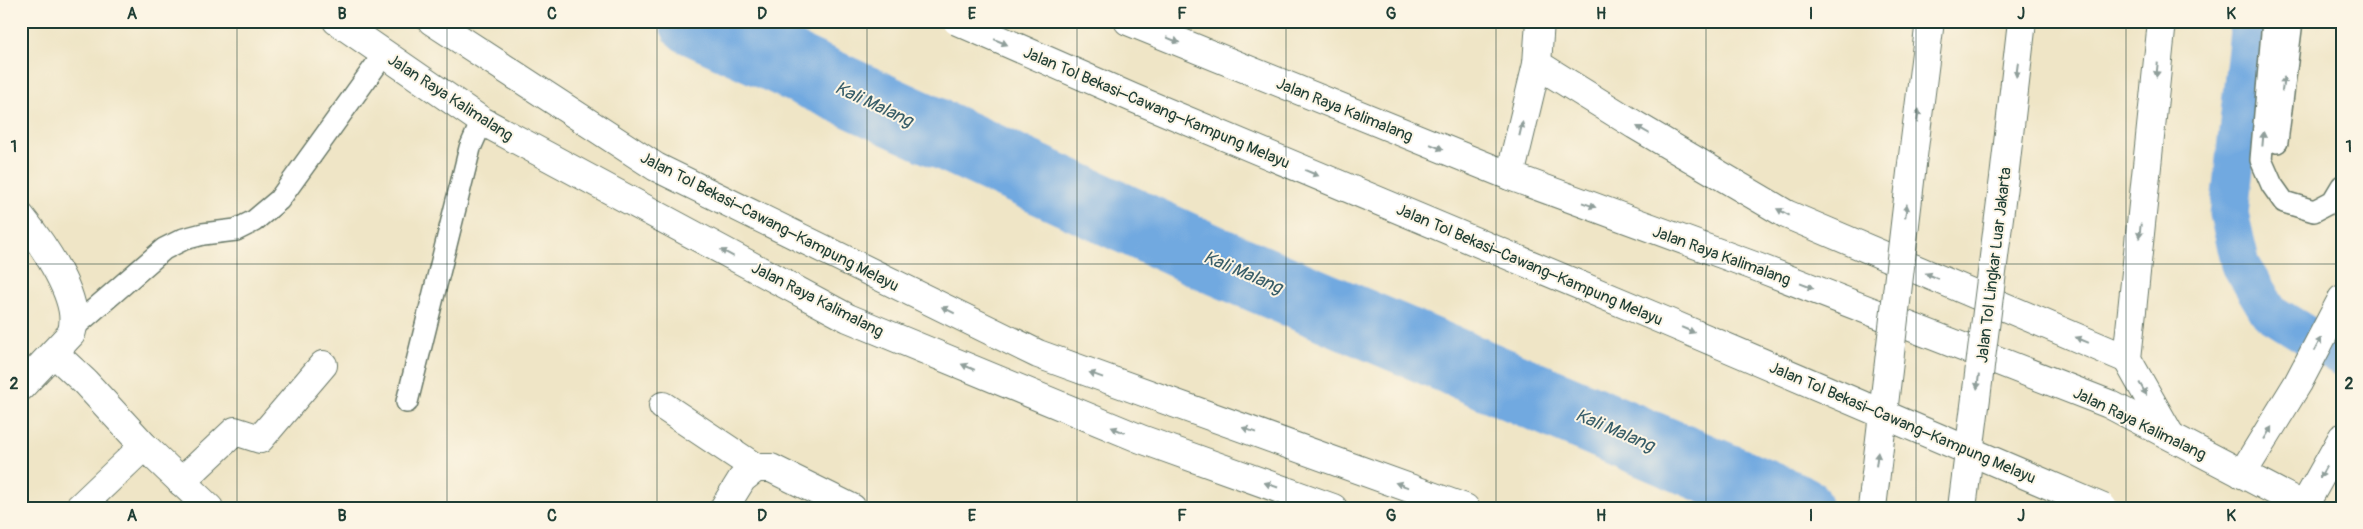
<svg xmlns="http://www.w3.org/2000/svg" width="2363" height="529" viewBox="0 0 2363 529" font-family="Pangolin,sans-serif">
<rect width="100%" height="100%" fill="#fcf5e5"/>
<filter id="ink" filterUnits="userSpaceOnUse"><feTurbulence type="fractalNoise" baseFrequency=".02" numOctaves="2"/><feDisplacementMap in="SourceGraphic" scale="10" xChannelSelector="R" yChannelSelector="G"/><feConvolveMatrix kernelMatrix="1 2 1 2 8 2 1 2 1" color-interpolation-filters="sRGB"/></filter>
<filter id="wash" filterUnits="userSpaceOnUse"><feTurbulence type="fractalNoise" baseFrequency=".0096" numOctaves="4" result="noise"/><feDisplacementMap in="SourceGraphic" scale="20" xChannelSelector="R" yChannelSelector="G"/><feGaussianBlur stdDeviation="1.12" result="paint"/><feColorMatrix in="noise" values="0 0 0 0 0 0 0 0 0 0 0 0 0 0 0 0 0 1.4 0 .05"/><feComposite in="paint" operator="in"/></filter>
<g filter="url(#wash)">
<rect width="100%" height="100%" fill="#efe5c6"/>
<g fill="none" stroke-linecap="round" stroke-linejoin="round">
<polyline stroke="#71a9e0" stroke-width="39" points="2250,21 2229,214 2241,265 2269,312 2342,357"/>
<polyline stroke="#71a9e0" stroke-width="68" points="693,21 1217,261 1798,508"/>
</g>
</g>
<g filter="url(#ink)">
<g fill="none" stroke-linecap="round" stroke-linejoin="round">
<g stroke="#687867" stroke-width="24">
<g id="service">
<polyline points="2273,21 2261,160 2272,185 2284,202 2314,211 2333,201 2342,186"/>
<polyline points="2277,142 2292,21"/>
<polyline points="73,328 164,249 184,239 203,234 236,230 254,221 279,200 384,54"/>
<polyline points="407,402 470,148 482,121"/>
</g>
</g>
<g stroke="#687867" stroke-width="30">
<g id="minor">
<path d="M21 217C41 242 84 301 71 334L21 387"/>
<polyline points="54,353 85,382 144,446 209,508"/>
<polyline points="663,406 756,468 771,468 852,508"/>
<polyline points="2242,474 2298,383 2342,299"/>
<polyline points="181,482 235,431 260,439 323,365"/>
<polyline points="2304,506 2342,438"/>
<polyline points="79,508 144,446"/>
<polyline points="724,508 742,479 756,468"/>
</g>
</g>
<g stroke="#687867" stroke-width="30">
<g id="tertiary">
<polyline points="2162,21 2127,359 2170,435"/>
<polyline points="1537,64 1635,125 1786,214 2127,359"/>
<polyline points="1510,176 1537,64 1540,21"/>
</g>
</g>
<g stroke="#687867" stroke-width="30">
<g id="primary">
<polyline points="337,21 482,121 848,318 1141,439 1333,508"/>
<polyline points="1128,21 1510,176 1757,267 2109,404 2308,508"/>
</g>
</g>
<g stroke="#687867" stroke-width="30">
<g id="motorway">
<polyline points="432,21 656,167 1038,354 1465,508"/>
<polyline points="1912,164 1930,21"/>
<polyline points="2004,178 2022,21"/>
</g>
</g>
<use href="#service" stroke="#fff" stroke-width="21"/>
<use href="#minor" stroke="#fff" stroke-width="28"/>
<use href="#tertiary" stroke="#fff" stroke-width="28"/>
<use href="#primary" stroke="#fff" stroke-width="28"/>
<use href="#motorway" stroke="#fff" stroke-width="28"/>
<g stroke="#687867" stroke-width="30" stroke-linecap="butt">
<g id="motorway-bridge">
<polyline points="957,21 1133,98 1665,321 2103,508"/>
<polyline points="1872,508 1912,164"/>
<polyline points="1962,508 2004,178"/>
</g>
</g>
<use href="#motorway-bridge" stroke="#fff" stroke-width="28"/>
</g>
<defs><path id="oneway-solid" d="M-6-.8H1V-3.2L6.5 0L1 3.2V.8H-6Z" transform="scale(1.25)"/></defs>
<g fill="#8f9e9a">
<use href="#oneway-solid" transform="translate(1173 40) rotate(22)"/>
<use href="#oneway-solid" transform="translate(1001 42) rotate(23)"/>
<use href="#oneway-solid" transform="translate(2017 70) rotate(97)"/>
<use href="#oneway-solid" transform="translate(2157 70) rotate(96)"/>
<use href="#oneway-solid" transform="translate(2283 84) rotate(-82)"/>
<use href="#oneway-solid" transform="translate(1918 116) rotate(-83)"/>
<use href="#oneway-solid" transform="translate(1521 129) rotate(-77)"/>
<use href="#oneway-solid" transform="translate(1643 130) rotate(-150)"/>
<use href="#oneway-solid" transform="translate(2263 139) rotate(-85)"/>
<use href="#oneway-solid" transform="translate(1437 147) rotate(22)"/>
<use href="#oneway-solid" transform="translate(1312 173) rotate(23)"/>
<use href="#oneway-solid" transform="translate(1589 205) rotate(20)"/>
<use href="#oneway-solid" transform="translate(1906 211) rotate(-83)"/>
<use href="#oneway-solid" transform="translate(1783 212) rotate(-152)"/>
<use href="#oneway-solid" transform="translate(2140 231) rotate(96)"/>
<use href="#oneway-solid" transform="translate(727 253) rotate(-152)"/>
<use href="#oneway-solid" transform="translate(1932 276) rotate(-157)"/>
<use href="#oneway-solid" transform="translate(1807 286) rotate(21)"/>
<use href="#oneway-solid" transform="translate(948 310) rotate(-154)"/>
<use href="#oneway-solid" transform="translate(1688 330) rotate(23)"/>
<use href="#oneway-solid" transform="translate(2082 340) rotate(-157)"/>
<use href="#oneway-solid" transform="translate(2318 344) rotate(-62)"/>
<use href="#oneway-solid" transform="translate(968 367) rotate(-157)"/>
<use href="#oneway-solid" transform="translate(1096 375) rotate(-160)"/>
<use href="#oneway-solid" transform="translate(1978 382) rotate(97)"/>
<use href="#oneway-solid" transform="translate(2143 389) rotate(60)"/>
<use href="#oneway-solid" transform="translate(1118 430) rotate(-157)"/>
<use href="#oneway-solid" transform="translate(1249 430) rotate(-160)"/>
<use href="#oneway-solid" transform="translate(2268 433) rotate(-59)"/>
<use href="#oneway-solid" transform="translate(1877 459) rotate(-83)"/>
<use href="#oneway-solid" transform="translate(2323 472) rotate(119)"/>
<use href="#oneway-solid" transform="translate(1271 485) rotate(-161)"/>
<use href="#oneway-solid" transform="translate(1402 485) rotate(-160)"/>
</g>
</g>
<path fill="none" stroke="#1f3d34" stroke-width="1" stroke-opacity="0.55" d="M237 21V508M447 21V508M657 21V508M867 21V508M1077 21V508M1286 21V508M1496 21V508M1706 21V508M1916 21V508M2126 21V508M21 264H2342"/>
<g text-anchor="middle" stroke-width="4" stroke-linejoin="round" paint-order="stroke">
<g font-size="16" fill="#1f3d34" stroke="#fcf5e5">
<text transform="translate(451 97) rotate(33)" y="6">Jalan Raya Kalimalang</text>
<text transform="translate(1157 107) rotate(23)" y="6">Jalan Tol Bekasi–Cawang–Kampung Melayu</text>
<text transform="translate(1345 109) rotate(22)" y="6">Jalan Raya Kalimalang</text>
<text transform="translate(770 221) rotate(27)" y="6">Jalan Tol Bekasi–Cawang–Kampung Melayu</text>
<text transform="translate(1722 255) rotate(20)" y="6">Jalan Raya Kalimalang</text>
<text transform="translate(1530 264) rotate(23)" y="6">Jalan Tol Bekasi–Cawang–Kampung Melayu</text>
<text transform="translate(1993 265) rotate(-83)" y="6">Jalan Tol Lingkar Luar Jakarta</text>
<text transform="translate(818 299) rotate(27)" y="6">Jalan Raya Kalimalang</text>
<text transform="translate(1903 422) rotate(23)" y="6">Jalan Tol Bekasi–Cawang–Kampung Melayu</text>
<text transform="translate(2140 423) rotate(26)" y="6">Jalan Raya Kalimalang</text>
</g>
<g font-size="18" font-style="italic" fill="#385d68" stroke="#fcf5e5">
<text transform="translate(874 104) rotate(25)" y="6">Kali Malang</text>
<text transform="translate(1243 272) rotate(23)" y="6">Kali Malang</text>
<text transform="translate(1615 430) rotate(23)" y="6">Kali Malang</text>
</g>
</g>
<rect width="2363" height="529" fill="none" stroke="#fcf5e5" stroke-width="55"/>
<rect x="28" y="28" width="2308" height="474" fill="none" stroke="#1f3d34" stroke-width="2"/>
<g font-size="16" text-anchor="middle" font-weight="bold" fill="#1f3d34">
<text x="132" y="19">A</text>
<text x="342" y="19">B</text>
<text x="552" y="19">C</text>
<text x="762" y="19">D</text>
<text x="972" y="19">E</text>
<text x="1182" y="19">F</text>
<text x="1391" y="19">G</text>
<text x="1601" y="19">H</text>
<text x="1811" y="19">I</text>
<text x="2021" y="19">J</text>
<text x="2231" y="19">K</text>
<text x="14" y="152">1</text>
<text x="2349" y="152">1</text>
<text x="14" y="389">2</text>
<text x="2349" y="389">2</text>
<text x="132" y="521">A</text>
<text x="342" y="521">B</text>
<text x="552" y="521">C</text>
<text x="762" y="521">D</text>
<text x="972" y="521">E</text>
<text x="1182" y="521">F</text>
<text x="1391" y="521">G</text>
<text x="1601" y="521">H</text>
<text x="1811" y="521">I</text>
<text x="2021" y="521">J</text>
<text x="2231" y="521">K</text>
</g>
</svg>
